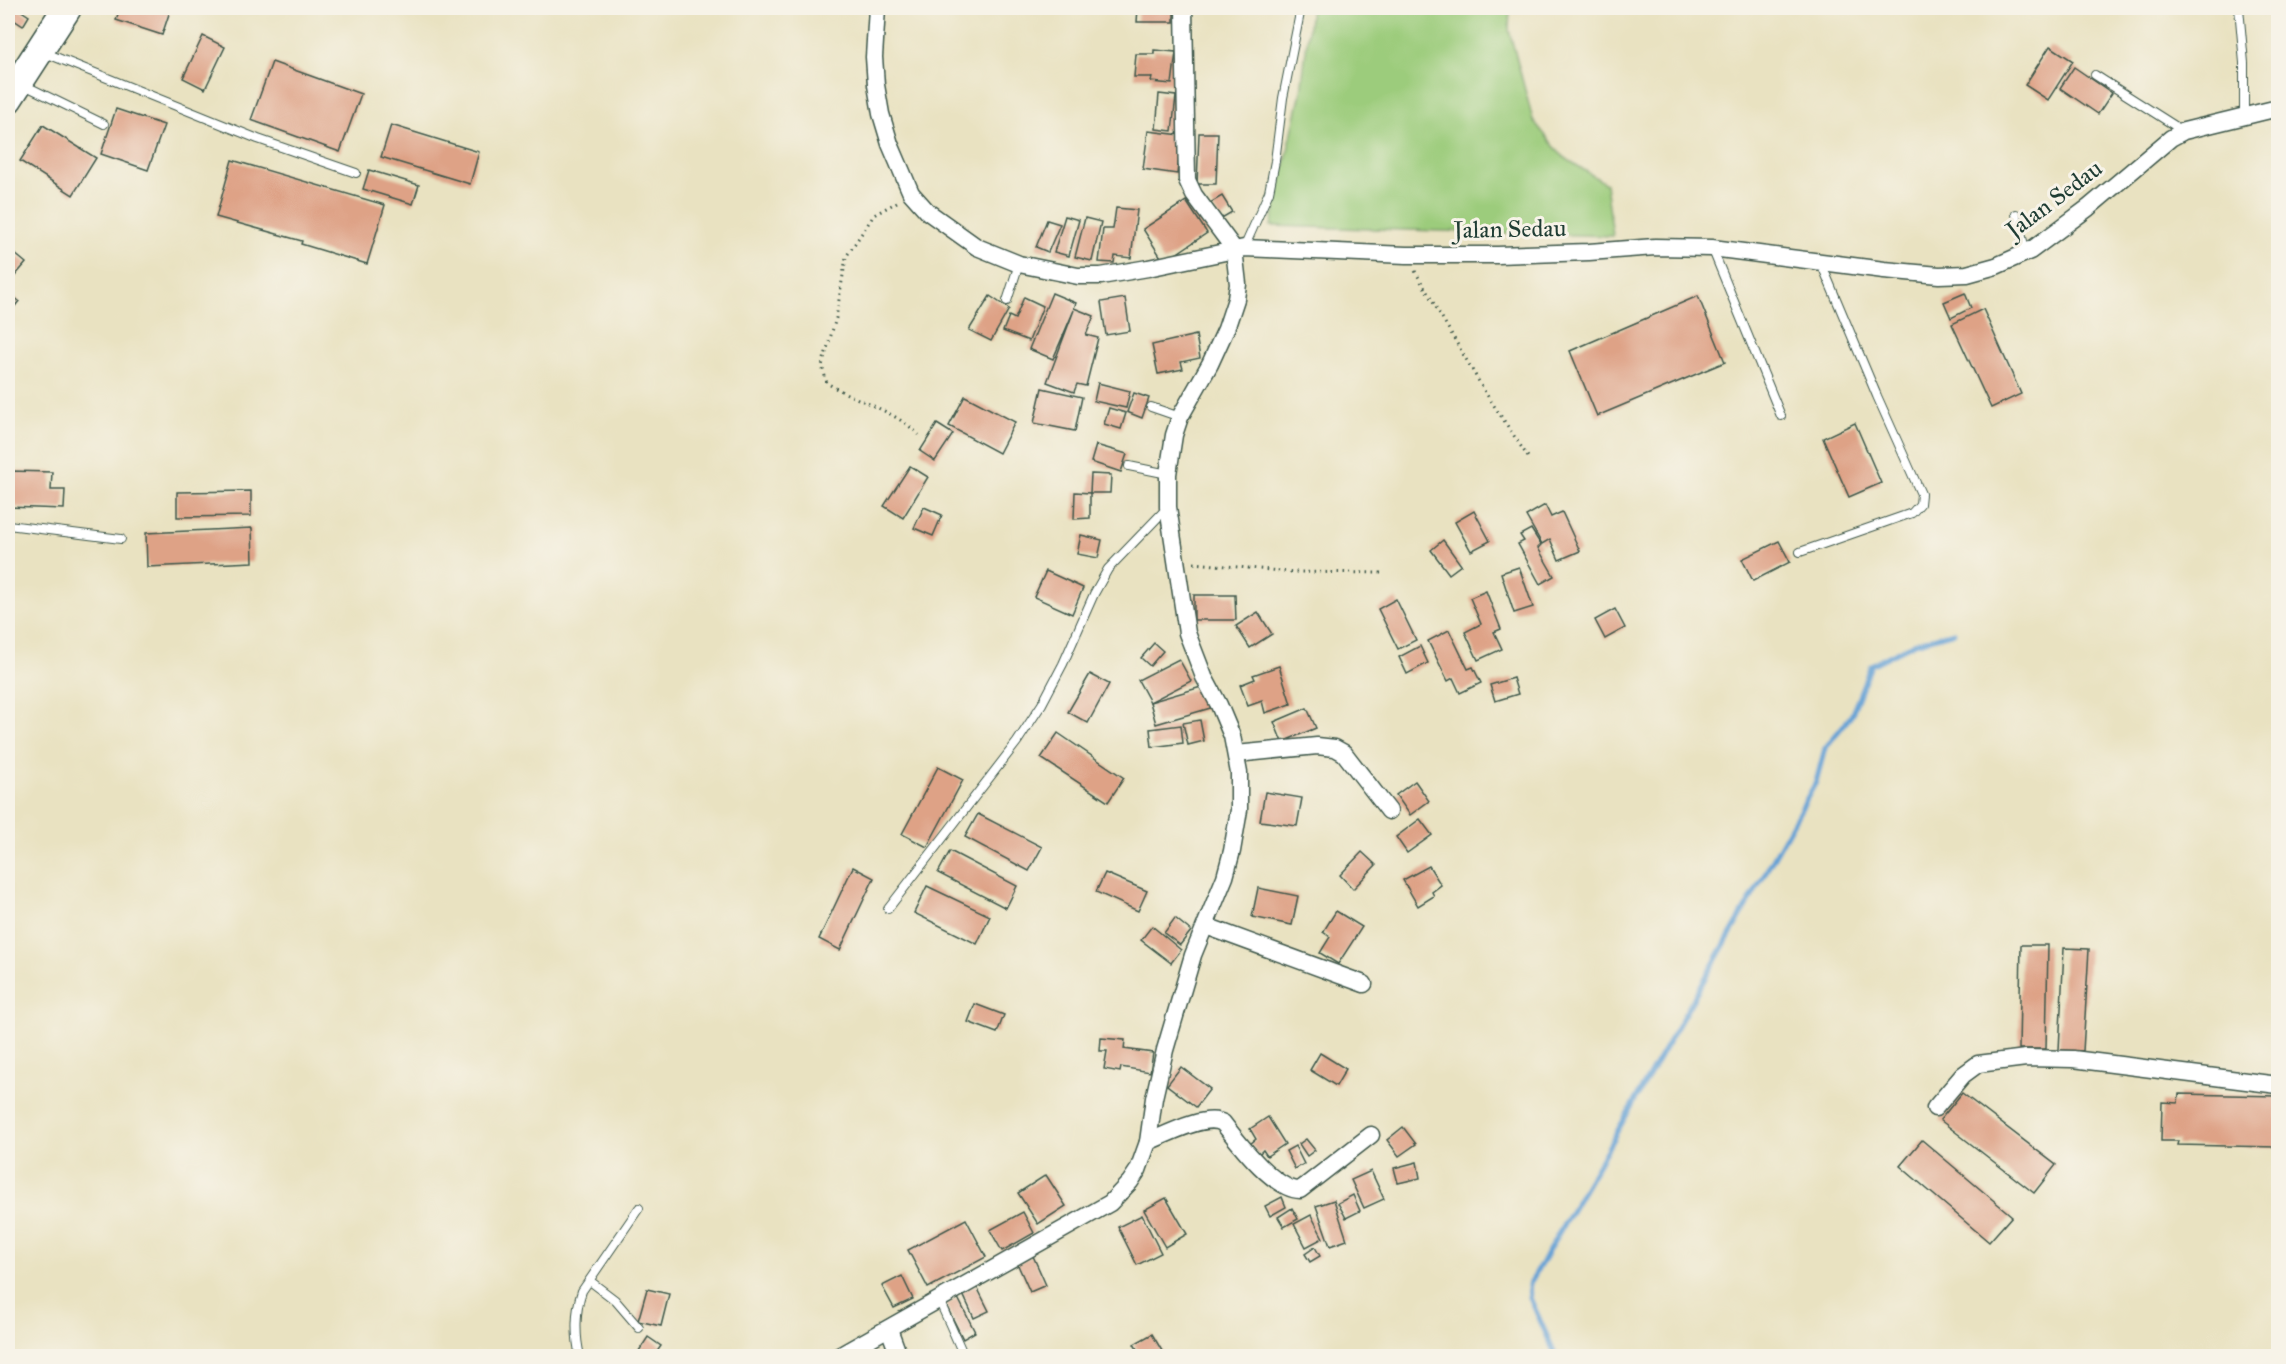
<svg xmlns="http://www.w3.org/2000/svg" width="2286" height="1364" viewBox="0 0 2286 1364" font-family="'IM FELL Great Primer',serif">
<rect width="100%" height="100%" fill="#f7f3e8"/>
<filter id="ink" filterUnits="userSpaceOnUse"><feTurbulence type="fractalNoise" baseFrequency=".0167" numOctaves="2"/><feDisplacementMap in="SourceGraphic" scale="12" xChannelSelector="R" yChannelSelector="G"/><feConvolveMatrix kernelMatrix="1 2 1 2 8 2 1 2 1" color-interpolation-filters="sRGB"/></filter>
<filter id="wash" filterUnits="userSpaceOnUse"><feTurbulence type="fractalNoise" baseFrequency=".008" numOctaves="4" result="noise"/><feDisplacementMap in="SourceGraphic" scale="24" xChannelSelector="R" yChannelSelector="G"/><feGaussianBlur stdDeviation="1.35" result="paint"/><feColorMatrix in="noise" values="0 0 0 0 0 0 0 0 0 0 0 0 0 0 0 0 0 1.4 0 .05"/><feComposite in="paint" operator="in"/></filter>
<g filter="url(#wash)">
<rect width="100%" height="100%" fill="#e9e2c1"/>
<polygon fill="#9ccc7b" stroke="#5e8458" stroke-width="1.5" points="1311,8 1510,8 1509,30 1533,120 1562,156 1606,184 1613,236 1271,226 1301,92"/>
<g fill="none" stroke-linecap="round" stroke-linejoin="round">
<polyline stroke="#64a1d5" stroke-width="5" points="1556,1356 1530,1298 1529,1285 1754,893 1816,782 1825,748 1851,716 1871,665 1915,643 1954,632"/>
</g>
<g id="blocks">
<g fill="#dea286">
<polygon points="17,8 29,16 23,26 11,18"/>
<polygon points="120,8 171,8 162,35 116,20"/>
<polygon points="1138,8 1174,8 1174,22 1137,22"/>
<polygon points="203,36 225,47 205,89 183,78"/>
<polygon points="2050,46 2073,61 2048,100 2025,85"/>
<polygon points="1154,50 1176,52 1172,84 1151,82 1152,77 1134,77 1136,54 1154,54"/>
<polygon points="272,62 361,94 340,152 251,120"/>
<polygon points="2074,67 2112,93 2098,114 2060,88"/>
<polygon points="1159,94 1176,96 1172,131 1156,129"/>
<polygon points="116,109 164,125 148,170 101,154"/>
<polygon points="43,125 96,158 73,195 20,161"/>
<polygon points="391,125 479,152 470,184 381,157"/>
<polygon points="1148,131 1181,135 1177,174 1143,169"/>
<polygon points="1199,133 1218,133 1216,184 1197,184"/>
<polygon points="232,160 385,205 367,264 301,244 302,241 216,217"/>
<polygon points="369,170 419,185 413,204 363,189"/>
<polygon points="1222,196 1232,212 1220,219 1210,203"/>
<polygon points="1186,201 1207,233 1164,262 1143,229"/>
<polygon points="1116,208 1137,210 1131,258 1115,256 1114,263 1099,262 1103,229 1113,229"/>
<polygon points="1065,216 1079,220 1069,256 1054,252"/>
<polygon points="1085,218 1101,222 1092,261 1075,257"/>
<polygon points="1047,220 1060,224 1048,252 1036,247"/>
<polygon points="8,248 26,263 9,283 8,282"/>
<polygon points="8,292 19,301 8,315"/>
<polygon points="1052,293 1076,303 1074,308 1094,316 1086,335 1098,338 1086,386 1077,384 1074,392 1047,382 1074,310 1053,359 1029,349"/>
<polygon points="1965,293 1971,308 1951,318 1944,302"/>
<polygon points="990,296 1009,309 991,341 969,330"/>
<polygon points="1698,296 1725,362 1597,416 1570,351"/>
<polygon points="1024,297 1043,306 1029,341 1003,331 1009,316 1015,319"/>
<polygon points="1125,298 1130,331 1106,335 1101,302"/>
<polygon points="1983,309 2021,394 1991,408 1952,324"/>
<polygon points="1196,335 1200,358 1181,362 1183,369 1158,374 1152,345"/>
<polygon points="1098,383 1130,391 1126,408 1094,401"/>
<polygon points="1042,388 1082,397 1075,431 1034,423"/>
<polygon points="1134,393 1149,398 1142,418 1127,412"/>
<polygon points="965,396 1015,422 999,453 949,426"/>
<polygon points="1109,408 1126,413 1121,429 1104,424"/>
<polygon points="1855,423 1881,483 1849,497 1823,438"/>
<polygon points="937,424 953,434 935,461 920,451"/>
<polygon points="1096,445 1127,454 1121,472 1091,462"/>
<polygon points="910,466 928,477 903,518 884,506"/>
<polygon points="8,471 52,472 51,490 65,490 64,509 8,507"/>
<polygon points="1091,474 1111,475 1110,493 1090,493"/>
<polygon points="251,491 251,516 177,517 177,492"/>
<polygon points="1075,492 1090,493 1090,518 1074,519"/>
<polygon points="1545,505 1551,517 1562,512 1580,551 1559,560 1550,539 1542,544 1526,516"/>
<polygon points="924,507 942,515 933,536 914,528"/>
<polygon points="1474,511 1490,541 1471,551 1455,522"/>
<polygon points="252,528 253,562 147,567 146,533"/>
<polygon points="1531,529 1541,545 1538,548 1554,576 1540,584 1518,544 1524,541 1520,535"/>
<polygon points="1081,535 1102,540 1098,558 1077,554"/>
<polygon points="1443,540 1461,565 1449,574 1431,550"/>
<polygon points="1779,541 1790,562 1753,581 1742,559"/>
<polygon points="1519,567 1533,607 1514,613 1501,573"/>
<polygon points="1046,571 1083,588 1072,614 1034,597"/>
<polygon points="1486,591 1501,629 1494,632 1502,649 1478,660 1465,632 1481,624 1470,598"/>
<polygon points="1194,595 1235,595 1236,620 1194,620"/>
<polygon points="1396,599 1416,640 1398,649 1378,609"/>
<polygon points="1615,609 1625,628 1605,639 1595,620"/>
<polygon points="1258,612 1272,634 1250,648 1236,626"/>
<polygon points="1449,630 1468,669 1473,667 1481,683 1460,693 1453,678 1448,681 1428,641"/>
<polygon points="1154,643 1163,651 1150,666 1141,658"/>
<polygon points="1420,646 1428,663 1407,674 1399,657"/>
<polygon points="1179,659 1191,681 1150,702 1138,680"/>
<polygon points="1279,666 1291,704 1265,713 1262,701 1248,706 1240,685 1255,679 1253,675"/>
<polygon points="1090,674 1109,684 1088,723 1068,712"/>
<polygon points="1513,678 1518,694 1495,701 1490,685"/>
<polygon points="1208,685 1214,707 1156,724 1150,702"/>
<polygon points="1307,708 1316,728 1282,742 1274,722"/>
<polygon points="1200,720 1204,741 1188,745 1183,723"/>
<polygon points="1181,725 1183,743 1152,747 1150,729"/>
<polygon points="1058,733 1124,778 1108,802 1041,758"/>
<polygon points="938,767 963,780 927,847 902,834"/>
<polygon points="1415,781 1429,801 1410,815 1396,795"/>
<polygon points="1265,792 1302,798 1297,826 1260,821"/>
<polygon points="978,814 1042,847 1029,871 965,837"/>
<polygon points="1420,819 1432,835 1407,853 1396,837"/>
<polygon points="950,851 1017,886 1006,908 938,873"/>
<polygon points="1362,852 1376,865 1353,889 1340,875"/>
<polygon points="1429,866 1441,885 1432,892 1434,896 1418,906 1403,880"/>
<polygon points="853,867 874,878 840,950 819,939"/>
<polygon points="1105,873 1147,891 1138,911 1096,892"/>
<polygon points="927,886 990,916 977,944 914,913"/>
<polygon points="1258,888 1298,896 1292,925 1252,917"/>
<polygon points="1336,911 1362,927 1338,964 1320,953 1330,937 1323,932"/>
<polygon points="1175,918 1191,931 1180,945 1164,933"/>
<polygon points="1152,926 1181,950 1171,963 1141,940"/>
<polygon points="2021,945 2048,945 2046,1049 2019,1049"/>
<polygon points="2064,948 2089,949 2083,1051 2059,1050"/>
<polygon points="975,1004 1004,1015 997,1033 968,1022"/>
<polygon points="1101,1038 1125,1040 1124,1049 1153,1053 1150,1072 1121,1067 1120,1072 1104,1069 1107,1051 1100,1051"/>
<polygon points="1320,1053 1346,1069 1336,1086 1310,1070"/>
<polygon points="1181,1067 1210,1089 1196,1107 1167,1085"/>
<polygon points="1962,1093 2056,1165 2034,1193 1940,1120"/>
<polygon points="2179,1094 2278,1096 2278,1147 2177,1145 2178,1141 2161,1141 2162,1102 2178,1103"/>
<polygon points="1268,1117 1285,1144 1267,1156 1263,1150 1259,1154 1250,1144 1256,1139 1250,1129"/>
<polygon points="1403,1127 1416,1144 1399,1156 1387,1140"/>
<polygon points="1306,1139 1315,1150 1307,1156 1299,1144"/>
<polygon points="1922,1140 2012,1216 1989,1242 1900,1166"/>
<polygon points="1295,1146 1304,1164 1295,1169 1286,1151"/>
<polygon points="1417,1162 1420,1178 1398,1183 1394,1168"/>
<polygon points="1371,1171 1384,1199 1364,1208 1351,1180"/>
<polygon points="1046,1175 1066,1206 1038,1224 1018,1193"/>
<polygon points="1353,1195 1360,1211 1346,1218 1338,1203"/>
<polygon points="1282,1197 1286,1207 1270,1216 1265,1206"/>
<polygon points="1166,1198 1187,1234 1165,1247 1144,1210"/>
<polygon points="1334,1200 1347,1240 1330,1246 1316,1206"/>
<polygon points="1292,1208 1298,1219 1284,1227 1278,1217"/>
<polygon points="1023,1212 1034,1233 1002,1251 990,1230"/>
<polygon points="1142,1215 1161,1253 1137,1265 1118,1227"/>
<polygon points="1311,1215 1323,1238 1306,1247 1294,1224"/>
<polygon points="966,1219 986,1257 928,1288 908,1250"/>
<polygon points="1315,1247 1320,1256 1310,1262 1305,1254"/>
<polygon points="1033,1256 1046,1285 1030,1292 1017,1263"/>
<polygon points="902,1276 913,1299 894,1308 882,1286"/>
<polygon points="976,1285 989,1311 974,1318 962,1292"/>
<polygon points="647,1289 669,1294 661,1326 638,1321"/>
<polygon points="958,1298 975,1332 963,1339 946,1305"/>
<polygon points="1152,1334 1165,1356 1141,1356 1134,1344"/>
<polygon points="648,1337 661,1346 654,1356 641,1356 637,1354"/>
</g>
</g>
</g>
<g filter="url(#ink)">
<use href="#blocks" fill-opacity="0" stroke="#3d5649" stroke-width="1.5"/>
<g fill="none" stroke-linecap="round" stroke-linejoin="round">
<g stroke="#3d5649" stroke-width="10">
<g id="service">
<polyline points="2239,8 2244,63 2244,117"/>
<polyline points="43,52 258,139 356,173"/>
<polyline points="2095,75 2183,131"/>
<polyline points="22,84 104,124"/>
<polyline points="2016,214 2026,253"/>
<polyline points="1244,248 1269,192 1275,161 1283,98 1301,8"/>
<polyline points="1712,248 1781,416"/>
<polyline points="1007,301 1019,264"/>
<polyline points="1151,407 1180,417"/>
<polyline points="1129,466 1168,474"/>
<polyline points="8,525 121,539"/>
<polyline points="1800,552 1912,513 1920,504 1921,494 1877,396 1821,263"/>
<polyline points="888,909 1017,742 1042,704 1063,664 1094,594 1108,569 1167,508"/>
<polyline points="590,1281 615,1300 639,1328"/>
<polyline points="939,1300 964,1356"/>
<path d="M580 1356C575 1336 575 1311 582 1291L639 1208"/>
</g>
</g>
<g stroke="#3d5649" stroke-width="19">
<g id="minor">
<polyline points="877,8 874,57 876,85 881,114 890,144 911,193 928,212 977,247 1019,264 1078,276 1101,276 1148,268 1244,248 1406,255 1498,255 1589,252 1655,247 1712,248 1884,270 1939,275 1967,274 1996,266 2030,251 2088,208 2171,138 2184,131 2278,108"/>
<polyline points="1236,754 1317,746 1335,748 1344,753 1389,811"/>
<polyline points="1206,926 1364,984"/>
<polyline points="1935,1108 1963,1075 1978,1064 2026,1058 2073,1059 2278,1085"/>
<path d="M1148 1142C1165 1135 1206 1113 1223 1123 1238 1142 1274 1190 1300 1190L1371 1135"/>
<polyline points="889,1329 899,1356"/>
<polyline points="839,1356 1110,1203 1130,1182 1138,1170 1148,1142 1154,1098 1165,1050 1193,955 1225,877 1232,851 1239,810 1239,773 1232,736 1219,705 1204,677 1187,633 1168,507 1168,474 1174,435 1180,417 1210,364 1226,329 1236,299 1238,284 1234,249 1194,195 1187,180 1184,8"/>
</g>
</g>
<g stroke="#3d5649" stroke-width="31">
<polyline id="trunk" points="8,99 67,8"/>
</g>
<g stroke="#3d5649" stroke-width="3" stroke-dasharray="1.5 4.5" stroke-linecap="butt">
<path d="M897 202 874 215 846 257 836 318 822 366 827 383C857 402 893 409 919 435"/>
<polyline points="1415,271 1485,392 1528,457"/>
<polyline points="1194,563 1292,572 1385,573"/>
</g>
<use href="#service" stroke="#fff" stroke-width="8"/>
<use href="#minor" stroke="#fff" stroke-width="16"/>
<use href="#trunk" stroke="#fff" stroke-width="28"/>
</g>
</g>
<g text-anchor="middle" stroke-width="6" stroke-linejoin="round" paint-order="stroke">
<g font-size="24" fill="#1f3d34" stroke="#f7f3e8">
<text transform="translate(2054 199) rotate(-37)" y="8">Jalan Sedau</text>
<text transform="translate(1510 229) rotate(-1)" y="8">Jalan Sedau</text>
</g>
</g>
<rect width="2286" height="1364" fill="none" stroke="#f7f3e8" stroke-width="30"/>
</svg>
